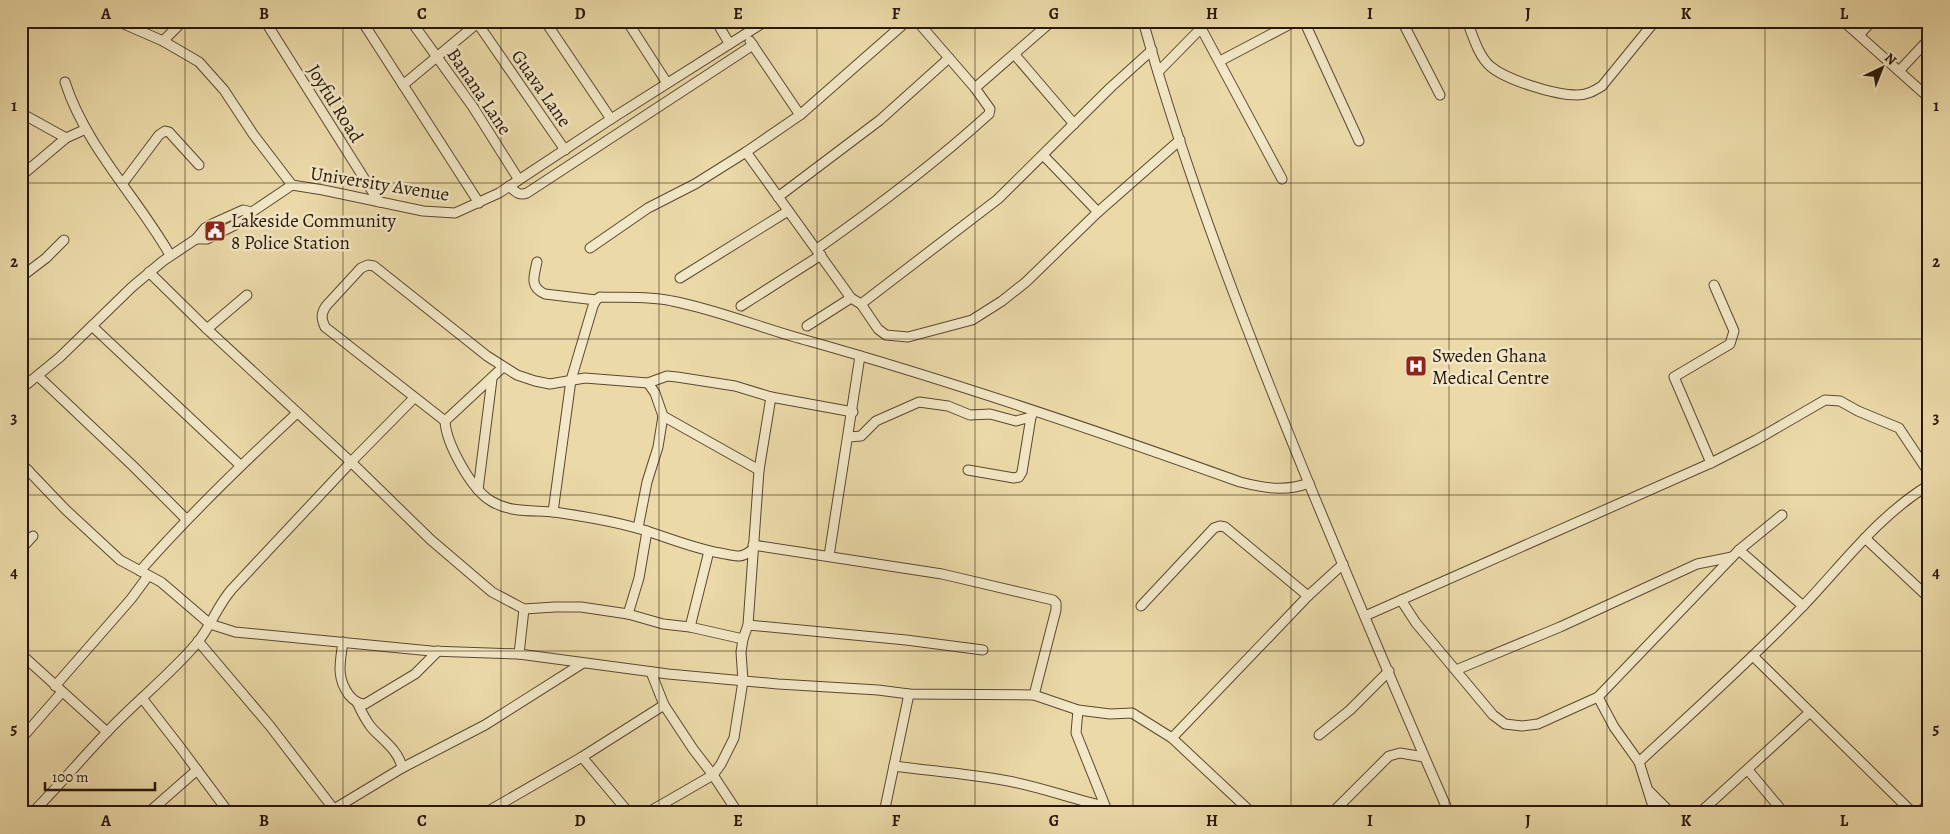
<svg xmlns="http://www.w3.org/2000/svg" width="1950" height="834" viewBox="0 0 1950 834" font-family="Alegreya,serif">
<rect width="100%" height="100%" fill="#ebdaa8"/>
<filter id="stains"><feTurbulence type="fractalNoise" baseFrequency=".004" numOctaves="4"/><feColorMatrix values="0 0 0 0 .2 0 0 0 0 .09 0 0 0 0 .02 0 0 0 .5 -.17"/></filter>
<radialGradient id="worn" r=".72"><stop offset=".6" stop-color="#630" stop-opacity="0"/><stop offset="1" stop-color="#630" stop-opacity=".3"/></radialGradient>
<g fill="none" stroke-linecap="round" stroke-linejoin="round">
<g stroke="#5a4831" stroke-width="11">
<g id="minor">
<polyline points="117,21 163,41 199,62 224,90 253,134 292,185"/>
<polyline points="265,21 379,202"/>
<polyline points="362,21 479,203"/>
<polyline points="411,21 473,107 519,180"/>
<polyline points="476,21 565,150"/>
<polyline points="545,21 611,119"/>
<polyline points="627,21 667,83"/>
<polyline points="716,21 729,43"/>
<polyline points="917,21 975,88"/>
<path d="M1143 21C1188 182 1249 337 1312 491 1357 599 1402 706 1449 813"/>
<polyline points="1304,21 1359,141"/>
<polyline points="1402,21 1440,95"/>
<path d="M1467 21C1473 36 1478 55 1490 66 1506 80 1555 95 1577 95 1587 95 1594 91 1602 86L1655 21"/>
<polyline points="1843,21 1929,98"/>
<polyline points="1201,28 1282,179"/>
<polyline points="1859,35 1872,21"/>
<polyline points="163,41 183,21"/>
<polyline points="750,41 800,115"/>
<polyline points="1015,55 1074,124"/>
<polyline points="1220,61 1296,21"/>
<polyline points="1899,71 1929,39"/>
<polyline points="1158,72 1208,21"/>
<path d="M65 82C86 147 137 197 170 255"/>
<polyline points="403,85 480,21"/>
<polyline points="21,113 66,138"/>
<polyline points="746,152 851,298 861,304 998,199 1111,87 1152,50"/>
<polyline points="1043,155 1098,212"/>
<polyline points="21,176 66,138 86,129"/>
<polyline points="123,183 159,135 165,131 169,132 199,165"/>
<path d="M509 186C516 192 519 196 527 193L753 45"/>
<polyline points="778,197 880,120 949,58"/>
<polyline points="196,239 207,239 245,220 252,212 292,185 323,190 423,211 455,213 499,193 611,119 766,21"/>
<polyline points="590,248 648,208 695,184 746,152 800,115 907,21"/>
<path d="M817 249C877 207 935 163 989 114L990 109 975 88 1052 21"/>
<path d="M537 262C534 276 529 287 545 294L596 300"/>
<polyline points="149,272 207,329 351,462 431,540 492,592 524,609 555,607 581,607 628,614 663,624 690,627 743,639"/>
<polyline points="21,277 46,258 64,240"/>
<polyline points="680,278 788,211"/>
<polyline points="861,304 878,329 886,335 908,337 972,320 1002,301 1026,282 1098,212 1180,140"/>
<polyline points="741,306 821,255"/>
<polyline points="92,326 240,465"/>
<polyline points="807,326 851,298"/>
<polyline points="207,329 247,295"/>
<path d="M503 367 445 421C446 443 471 489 491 501 510 513 533 510 554 512 582 516 613 521 640 529 667 537 692 548 720 553 726 554 733 556 739 556 744 556 748 553 752 550"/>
<polyline points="38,376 133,466 186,519"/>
<polyline points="21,389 60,357 132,287 163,261 196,239 205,228 214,223 243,210 252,212"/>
<polyline points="663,416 759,470"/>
<path d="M445 421 325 327C321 318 321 314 326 306L361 268 368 265 374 266 487 356 517 375 535 381 550 384 585 378 648 383 667 376 677 377 735 386 771 397 853 412"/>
<polyline points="849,437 861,436 876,421 919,402 948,406 970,415 990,414 1016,421 1031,417"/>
<polyline points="21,463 66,510 120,560 161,582 210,624 235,632 431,651 519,654 668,674 778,684 878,690 909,694 1034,695 1078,710 1110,714 1132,713 1172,738 1252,813"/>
<polyline points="1711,463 1674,377 1730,344 1734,331 1714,285"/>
<polyline points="968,470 1014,478 1019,477 1022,472 1031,417 1033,412"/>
<polyline points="21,480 29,471"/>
<polyline points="478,490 492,379"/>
<path d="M553 512 571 380 593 306 596 300 600 297C624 298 649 296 672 301 719 310 763 329 809 341 955 382 1098 431 1240 482 1264 488 1285 492 1309 483"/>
<polyline points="638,528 647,482 658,447 663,416 655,393 648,383"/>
<polyline points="1865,538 1929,598"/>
<polyline points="753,545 942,574 1053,600 1056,603 1056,610 1034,695"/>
<polyline points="21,549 33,536"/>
<polyline points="1739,550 1803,606"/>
<polyline points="829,556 860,356"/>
<path d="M140 571C189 515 242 464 297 413"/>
<polyline points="1401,600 1416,623 1493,715 1505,724 1522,726 1538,724 1598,697 1739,550 1782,515"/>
<polyline points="1141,606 1214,528 1220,526 1225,527 1308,596"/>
<polyline points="628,614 639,578 647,531"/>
<polyline points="1365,616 1711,463 1756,440 1825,400 1840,401 1858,411 1899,428 1929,473"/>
<polyline points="748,625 906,640 983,650"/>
<polyline points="690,627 709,551"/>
<polyline points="198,641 270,726 336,812"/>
<path d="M343 642C340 663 336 677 349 695 353 700 358 704 365 704L415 674 438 651"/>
<polyline points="21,654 107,732"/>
<polyline points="519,654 524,609"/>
<polyline points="1754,657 1913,813"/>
<polyline points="1456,670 1560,627 1697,564 1732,557"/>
<polyline points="651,672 664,705 693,749 713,775 738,813"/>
<polyline points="55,686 131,599 148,576"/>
<polyline points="1598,697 1614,727 1639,762 1655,813"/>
<polyline points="142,698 180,747 229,813"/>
<path d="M357 702C361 711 365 719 371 727 381 739 399 750 402 768"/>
<polyline points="1078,710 1076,733 1108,813"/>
<polyline points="1319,735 1350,710 1389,671"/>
<polyline points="1172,738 1308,596 1343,564"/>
<polyline points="21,739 62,692"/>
<polyline points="582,757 629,813"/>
<path d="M1639 762C1695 710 1751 660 1804 605 1843 564 1879 515 1929 485"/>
<path d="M894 766C932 771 970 774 1008 781 1041 787 1072 799 1104 806"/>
<polyline points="1748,770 1784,813"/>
<polyline points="1649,791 1668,810 1676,813"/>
<polyline points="334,809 402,768 485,725 583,663"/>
<path d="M32 813C58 787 82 758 107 732 136 701 170 675 197 643 211 626 217 606 232 589L351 462 414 398"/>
<polyline points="148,813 197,770"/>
<polyline points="485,813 582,757 664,705"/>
<polyline points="647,813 713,775 721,764 734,738 743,681 741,652 743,639 748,625 759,470 771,397"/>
<polyline points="884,813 909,694"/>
<polyline points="1332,813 1389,756 1400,753 1424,757"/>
<polyline points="1698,813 1705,808 1810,712"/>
<polyline points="1919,813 1929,803"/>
</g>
</g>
<use href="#minor" stroke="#f2e7c6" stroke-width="9"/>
</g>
<path fill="none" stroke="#291709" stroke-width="1" stroke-opacity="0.55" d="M185 21V813M343 21V813M501 21V813M659 21V813M817 21V813M975 21V813M1133 21V813M1291 21V813M1449 21V813M1607 21V813M1765 21V813M21 183H1929M21 339H1929M21 495H1929M21 651H1929"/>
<defs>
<g id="civic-square" transform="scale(1.125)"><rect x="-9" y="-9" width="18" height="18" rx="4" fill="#8f2418" stroke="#f2e7c6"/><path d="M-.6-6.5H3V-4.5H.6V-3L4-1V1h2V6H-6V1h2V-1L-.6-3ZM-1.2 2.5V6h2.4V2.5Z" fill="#fff"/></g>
<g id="hospital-square" transform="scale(1.125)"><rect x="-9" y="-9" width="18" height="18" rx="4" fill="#8f2418" stroke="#f2e7c6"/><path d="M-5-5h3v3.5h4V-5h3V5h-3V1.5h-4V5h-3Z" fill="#fff"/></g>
</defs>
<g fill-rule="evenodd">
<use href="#civic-square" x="215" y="231"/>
<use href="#hospital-square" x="1416" y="366"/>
</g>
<g text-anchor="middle" stroke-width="5" stroke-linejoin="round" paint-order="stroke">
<g font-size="19" fill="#291709" stroke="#f2e7c6">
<text transform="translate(542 88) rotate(55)" y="7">Guava Lane</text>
<text transform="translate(480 91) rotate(56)" y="7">Banana Lane</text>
<text transform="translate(336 103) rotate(58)" y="7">Joyful Road</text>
<text transform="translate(380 183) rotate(9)" y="7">University Avenue</text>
</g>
<g font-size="19" fill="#291709" stroke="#f2e7c6" text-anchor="start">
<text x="231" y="227">Lakeside Community<tspan x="231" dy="22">8 Police Station</tspan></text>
<text x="1432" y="362">Sweden Ghana<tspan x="1432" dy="22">Medical Centre</tspan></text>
</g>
</g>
<rect width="1950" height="834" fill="none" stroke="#ebdaa8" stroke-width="55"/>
<g transform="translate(1882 68) rotate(43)" stroke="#f2e7c6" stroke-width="4" paint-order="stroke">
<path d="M0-4L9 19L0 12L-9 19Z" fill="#291709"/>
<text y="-8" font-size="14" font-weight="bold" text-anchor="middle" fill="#291709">N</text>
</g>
<path d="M45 782v8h110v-8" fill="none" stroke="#291709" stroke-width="2.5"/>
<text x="52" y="782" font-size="15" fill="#291709" stroke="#f2e7c6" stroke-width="4" paint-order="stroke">100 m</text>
<rect x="28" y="28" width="1894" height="778" fill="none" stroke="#291709" stroke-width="2"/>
<g font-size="16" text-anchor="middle" font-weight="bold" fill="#291709">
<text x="106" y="19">A</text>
<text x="264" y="19">B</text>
<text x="422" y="19">C</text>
<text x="580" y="19">D</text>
<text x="738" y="19">E</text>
<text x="896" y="19">F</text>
<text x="1054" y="19">G</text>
<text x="1212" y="19">H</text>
<text x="1370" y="19">I</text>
<text x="1528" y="19">J</text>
<text x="1686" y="19">K</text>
<text x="1844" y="19">L</text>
<text x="14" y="111">1</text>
<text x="1936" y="111">1</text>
<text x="14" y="267">2</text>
<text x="1936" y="267">2</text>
<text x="14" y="423">3</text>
<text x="1936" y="423">3</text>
<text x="14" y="578">4</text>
<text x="1936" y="578">4</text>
<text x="14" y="734">5</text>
<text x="1936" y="734">5</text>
<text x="106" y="826">A</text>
<text x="264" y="826">B</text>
<text x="422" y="826">C</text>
<text x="580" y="826">D</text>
<text x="738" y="826">E</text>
<text x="896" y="826">F</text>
<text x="1054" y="826">G</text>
<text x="1212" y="826">H</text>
<text x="1370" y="826">I</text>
<text x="1528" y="826">J</text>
<text x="1686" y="826">K</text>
<text x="1844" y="826">L</text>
</g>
<rect width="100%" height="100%" filter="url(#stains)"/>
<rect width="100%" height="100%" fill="url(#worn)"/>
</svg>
